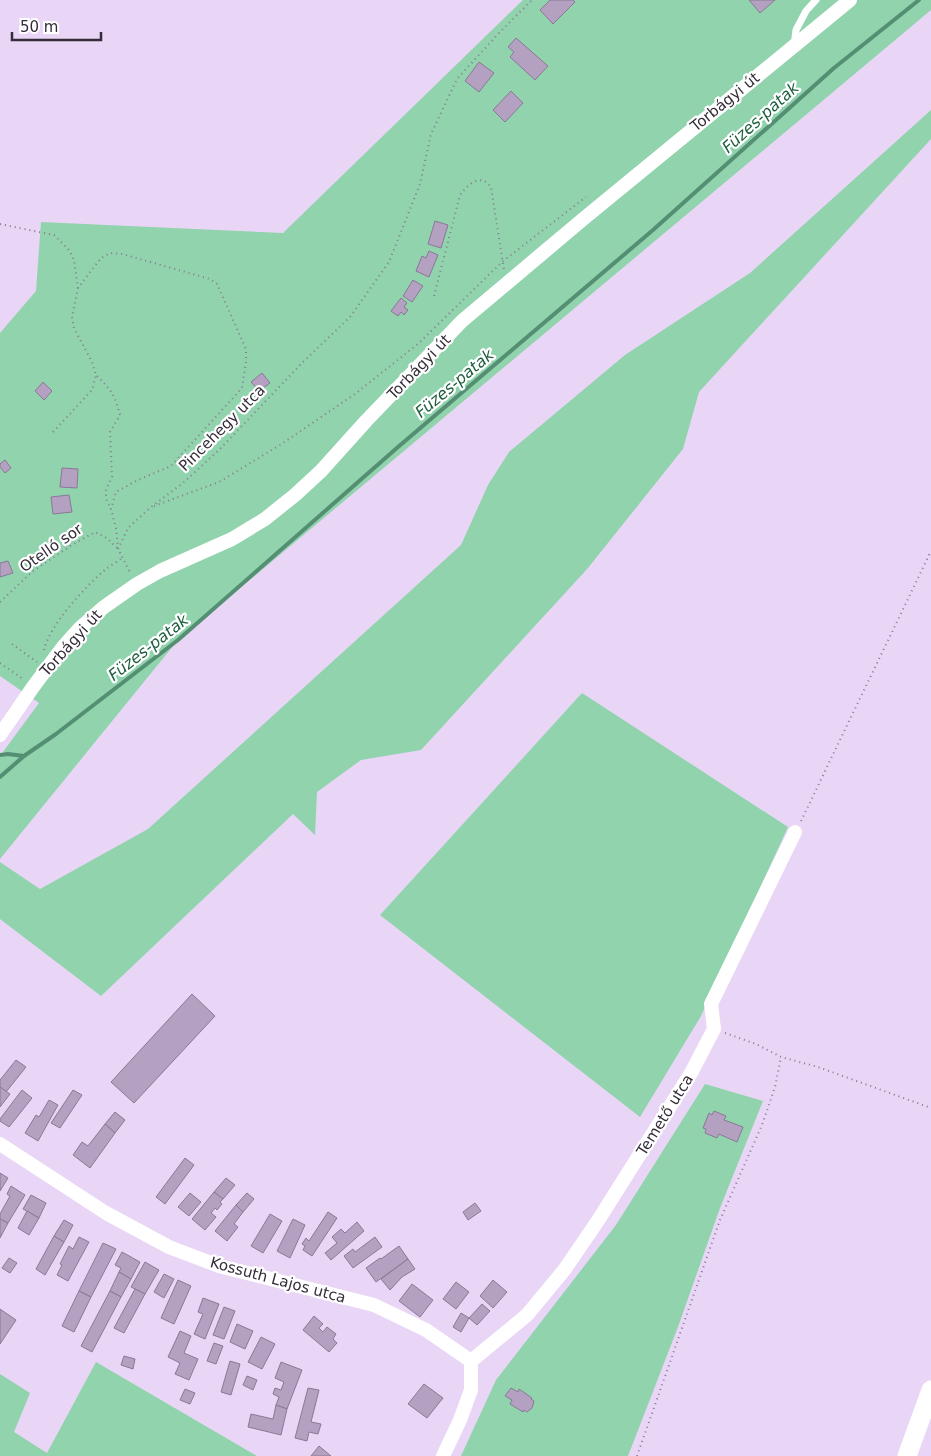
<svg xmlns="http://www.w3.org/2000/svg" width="931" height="1456" viewBox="0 0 931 1456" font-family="'DejaVu Sans',sans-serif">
<rect width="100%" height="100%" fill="#e9d6f7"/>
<g fill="#90d3ad">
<polygon points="523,0 931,0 931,10 178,640 0,859 0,756 39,703 0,676 0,333 36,291 41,222 283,233"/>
<polygon points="931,110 931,139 699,392 683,449 588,568 421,750 361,760 317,792 315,835 293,814 101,996 0,919 0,862 40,889 148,829 461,545 488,485 509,452 625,355 750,273"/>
<polygon points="582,693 788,827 701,1016 640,1117 380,915"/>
<polygon points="705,1084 763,1101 720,1208 678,1327 628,1456 461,1456 496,1380 616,1225"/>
<polygon points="96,1362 257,1456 0,1456 0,1374 30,1393 14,1432 47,1453"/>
</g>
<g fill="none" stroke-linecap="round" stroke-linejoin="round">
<g stroke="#558f73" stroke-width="4">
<polyline points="0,755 8,754 24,756"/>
<polyline points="0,777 24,756 56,734 178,640 398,447 653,230 834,68 919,0"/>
</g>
</g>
<g fill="#b4a1c1" stroke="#8a7896">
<polygon points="550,0 573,0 575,2 553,24 540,10"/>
<polygon points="749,0 775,0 760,13"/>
<polygon points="516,38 548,66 535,80 510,57 514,52 508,47"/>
<polygon points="479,62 494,73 479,92 465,81"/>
<polygon points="511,91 523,103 505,122 493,110"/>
<polygon points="435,221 448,225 441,248 428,244"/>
<polygon points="429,251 438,255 429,277 416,271 422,256 426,258"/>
<polygon points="413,280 423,286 412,302 403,296"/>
<polygon points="401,298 407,303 404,307 408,310 404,315 401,312 398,316 391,311"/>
<polygon points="262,373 270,383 259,391 251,382"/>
<polygon points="43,382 52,391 44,400 35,391"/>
<polygon points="5,460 11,468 5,473 0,467 0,464"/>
<polygon points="62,468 78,469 77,488 60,487"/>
<polygon points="69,495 72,512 53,514 51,497"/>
<polygon points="8,561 13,573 0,577 0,563"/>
<polygon points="192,994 215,1016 134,1103 111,1082"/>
<polygon points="16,1060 26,1067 6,1092 0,1087 0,1080"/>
<polygon points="0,1087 10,1094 0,1107"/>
<polygon points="22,1090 32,1098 9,1127 0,1121 0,1119"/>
<polygon points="73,1090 82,1095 60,1128 51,1123"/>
<polygon points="49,1100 58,1105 38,1141 25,1133 36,1115 39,1117"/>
<polygon points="714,1111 726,1116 724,1120 743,1127 737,1142 719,1134 717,1138 705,1133 706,1129 703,1128 709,1113 712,1115"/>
<polygon points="115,1112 125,1120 115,1133 105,1124"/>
<polygon points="105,1124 115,1133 90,1168 73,1155 82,1142 88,1146"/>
<polygon points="185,1158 194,1165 165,1204 156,1197"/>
<polygon points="0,1173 8,1178 0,1191"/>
<polygon points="226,1178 235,1185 223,1199 214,1192"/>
<polygon points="11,1186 25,1195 8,1223 0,1219 0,1214 10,1196 7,1194"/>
<polygon points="214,1192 223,1199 220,1202 222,1204 217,1210 215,1208 211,1213 216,1217 205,1230 192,1219"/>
<polygon points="190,1193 201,1202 189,1216 178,1207"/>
<polygon points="247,1193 254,1199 243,1212 236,1205"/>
<polygon points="31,1195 46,1203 39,1218 23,1209"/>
<polygon points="475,1203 481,1211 468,1220 463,1212"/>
<polygon points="236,1205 243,1212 234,1224 238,1227 227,1241 215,1231"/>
<polygon points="27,1211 39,1218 29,1235 18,1228"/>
<polygon points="328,1212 337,1218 312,1256 303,1250 305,1246 302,1244 306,1238 309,1241"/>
<polygon points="270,1214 282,1221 263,1253 251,1246"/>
<polygon points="0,1219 8,1223 0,1238"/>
<polygon points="293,1219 305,1225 290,1258 277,1251"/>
<polygon points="64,1220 73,1225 64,1242 54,1236"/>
<polygon points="357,1222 364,1231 331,1260 325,1253 337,1243 332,1237 341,1229 345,1233"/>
<polygon points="54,1236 64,1242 45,1275 36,1269"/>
<polygon points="79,1237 89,1242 68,1281 57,1275 62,1265 60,1264 69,1246 73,1249"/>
<polygon points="375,1237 382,1247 353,1268 344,1256 353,1249 355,1252"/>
<polygon points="103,1243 116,1249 91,1297 79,1291"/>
<polygon points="399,1246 408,1259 376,1282 366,1268 380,1258 381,1259"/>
<polygon points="122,1252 140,1262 131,1279 119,1272 121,1268 115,1265"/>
<polygon points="9,1258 17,1263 10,1273 2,1268"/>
<polygon points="408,1259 415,1269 402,1277 390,1290 381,1279"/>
<polygon points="145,1262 159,1270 145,1294 131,1287"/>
<polygon points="119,1272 131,1279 121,1297 110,1291"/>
<polygon points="164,1274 174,1279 164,1298 154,1292"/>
<polygon points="178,1280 191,1286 174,1324 161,1318"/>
<polygon points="493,1280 507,1292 493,1308 480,1296"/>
<polygon points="456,1282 469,1292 456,1309 443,1299"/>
<polygon points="412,1284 433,1300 420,1317 399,1301"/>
<polygon points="135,1289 145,1294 124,1333 114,1328"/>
<polygon points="79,1291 91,1297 74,1332 62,1326"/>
<polygon points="110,1291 121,1297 92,1352 81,1346"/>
<polygon points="203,1298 219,1304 205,1339 194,1334 203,1314 198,1312"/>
<polygon points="482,1304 490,1311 477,1325 469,1318"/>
<polygon points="224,1307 235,1311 224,1339 213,1335"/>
<polygon points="0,1309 16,1320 0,1344"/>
<polygon points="461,1313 469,1318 461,1332 453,1327"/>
<polygon points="314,1316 323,1324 319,1328 323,1332 327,1327 336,1334 333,1339 337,1343 329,1352 303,1330"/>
<polygon points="237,1324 253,1331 245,1349 230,1342"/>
<polygon points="180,1331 191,1336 184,1353 198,1359 189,1380 175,1374 180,1363 168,1357"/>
<polygon points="261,1337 275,1344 262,1369 248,1362"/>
<polygon points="214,1343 223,1346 216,1364 207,1361"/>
<polygon points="124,1356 135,1359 133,1369 121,1365"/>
<polygon points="230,1361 240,1364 231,1395 221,1392"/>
<polygon points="281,1362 302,1370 287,1409 276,1405 279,1397 273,1394 275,1388 281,1390 284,1382 275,1378"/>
<polygon points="247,1376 257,1380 253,1390 243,1385"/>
<polygon points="424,1384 443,1398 427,1418 408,1404"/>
<polygon points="308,1388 319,1390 311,1422 321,1424 318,1434 309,1432 307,1441 295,1438"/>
<polygon points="511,1388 518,1392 519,1389 532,1398 531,1399 534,1401 532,1408 527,1412 524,1410 523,1412 510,1404 512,1400 505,1396"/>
<polygon points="185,1389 195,1393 190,1404 180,1400"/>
<polygon points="276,1405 287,1409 281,1435 248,1427 251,1414 273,1419"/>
<polygon points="319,1446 331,1456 311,1456"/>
</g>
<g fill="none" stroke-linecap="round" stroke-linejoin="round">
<g stroke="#877a91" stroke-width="2" stroke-dasharray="1 4" stroke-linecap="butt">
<polyline points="0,224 54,235 69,250 74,260 78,288"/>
<path d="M434 296 460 195C468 185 480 172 491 187L504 270"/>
<path d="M97 376C111 389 115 396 120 415L110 432 112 477 106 490V499L111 509"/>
<polyline points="53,432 92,390 96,375 92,362 74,328 72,317 78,288 101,258 110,253 122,254 210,279 217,284 246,349 246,362 242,388 171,466 138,480 116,492 111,509 116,528 118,549 131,574"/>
<polyline points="154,506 219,482 280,445 355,394 419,343 503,261 586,197"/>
<polyline points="118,549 128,528 150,508 183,483 220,449 302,363 350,317 389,262 420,184 431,134 457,79 499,33 532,0"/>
<polyline points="0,602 33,571 72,545 95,532 107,538 118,549"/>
<polyline points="12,644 37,662"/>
<path d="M44 650C50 624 86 586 106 569 111 565 117 562 122 558"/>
<polyline points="0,663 23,679"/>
<polyline points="801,821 931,551"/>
<polyline points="725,1033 756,1044 781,1057 818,1067 931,1108"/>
<polyline points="637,1456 720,1220 762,1125 775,1087 781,1057"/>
</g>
<polyline stroke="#fff" stroke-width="7" points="794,46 796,30 806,11 816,0"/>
<g stroke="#fff" stroke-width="14">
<polyline points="0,735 33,687 63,647 80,628 104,607 137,584 160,571 232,539 265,519 295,495 321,471 366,421 462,321 582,220 850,0"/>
<polyline points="0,1144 106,1213 169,1247 219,1266 374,1305 426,1330 471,1361"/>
<polyline points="471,1361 527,1315 565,1269 599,1219 691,1073 714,1029 711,1004 795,832"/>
<polyline points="443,1456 460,1420 471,1390 471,1361"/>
</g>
<polyline stroke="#fff" stroke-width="19" points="907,1456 931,1390"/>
</g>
<g text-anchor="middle" stroke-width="4.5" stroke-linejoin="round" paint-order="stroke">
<g font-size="15" fill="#342c39" stroke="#fff">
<text transform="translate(725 102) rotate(-39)" y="5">Torbágyi út</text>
<text transform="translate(419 367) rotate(-46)" y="5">Torbágyi út</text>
<text transform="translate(222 428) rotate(-45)" y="5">Pincehegy utca</text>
<text transform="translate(51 548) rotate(-35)" y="5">Otelló sor</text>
<text transform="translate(71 643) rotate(-48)" y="5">Torbágyi út</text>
<text transform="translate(665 1115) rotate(-58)" y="5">Temető utca</text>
<text transform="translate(278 1280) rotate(15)" y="5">Kossuth Lajos utca</text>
</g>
<g font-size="16" font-style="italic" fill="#1d5e3f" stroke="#fff">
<text transform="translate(760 117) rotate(-42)" y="6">Füzes-patak</text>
<text transform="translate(454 383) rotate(-40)" y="6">Füzes-patak</text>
<text transform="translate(148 647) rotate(-38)" y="6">Füzes-patak</text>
</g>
</g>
<path d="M12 32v8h89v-8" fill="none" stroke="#342c39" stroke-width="2.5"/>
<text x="20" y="32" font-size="15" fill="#342c39" stroke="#ffffff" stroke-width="4" paint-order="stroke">50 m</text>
</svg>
